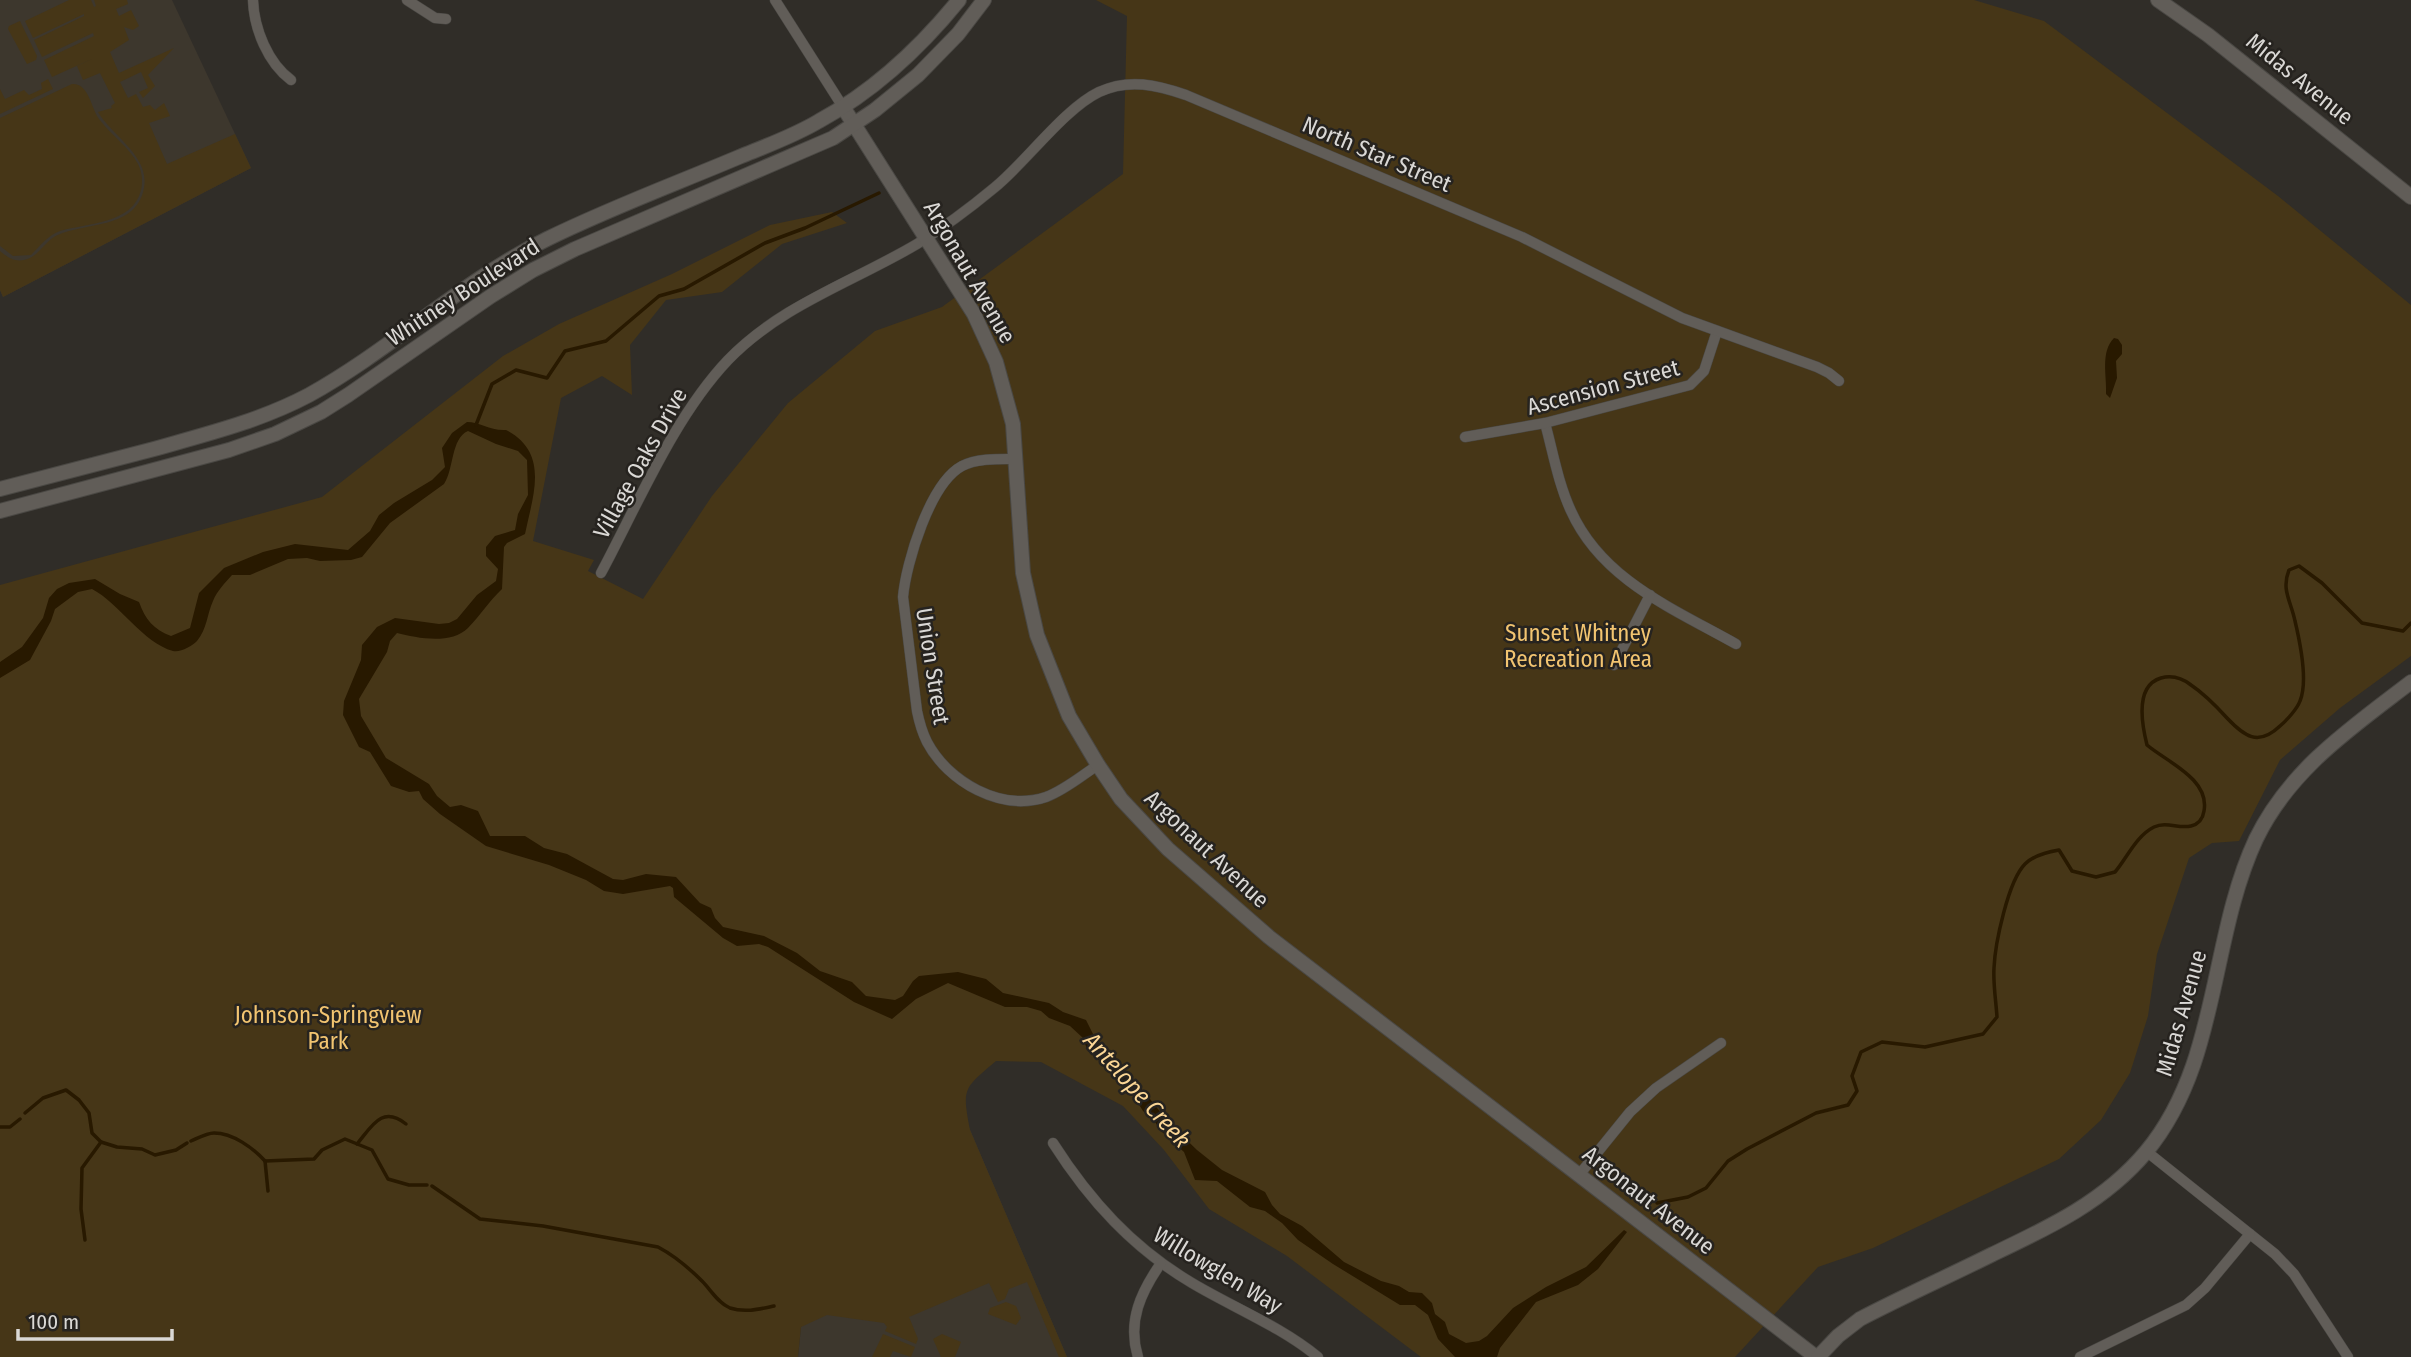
<svg xmlns="http://www.w3.org/2000/svg" width="2411" height="1357" viewBox="0 0 2411 1357" font-family="'Fira Sans Condensed',sans-serif">
<rect width="100%" height="100%" fill="#302d28"/>
<g fill="#3d372d">
<polygon points="0,0 172,0 251,168 3,297 0,290"/>
<polygon points="939,1057 1067,1357 798,1357 801,1327"/>
</g>
<g fill="#463617">
<path d="M69 0H91L94 7 96 6 94 0H127L128 4 116 9 119 16 131 10 139 26 133 30 124 27 129 40 110 52 119 73 174 48 148 75 155 86 143 98 139 92 148 88 141 72 120 82 128 98 136 94 143 107 150 105 155 110 164 103 170 116 149 123 167 164 235 134 251 168 3 297 0 290V251C7 257 14 262 24 260 38 257 43 244 54 237 83 221 136 231 144 188 150 156 112 136 98 112L112 108 111 106 115 103 100 73 83 80 77 66 94 58 52 77 44 60 94 36 93 33 42 57 34 40 84 16V14L33 38 25 21Z"/>
<path d="M1096 0H1974L2044 21 2278 196 2411 305V656L2340 708 2280 760 2239 841 2212 843 2189 858 2157 954 2148 1016 2130 1073 2101 1120 2059 1159 1873 1248 1818 1267 1735 1357H1421L1287 1256 1209 1209 1164 1150 1123 1106 1041 1062 996 1061C963 1089 962 1088 970 1130L1067 1357H1059L1027 1282 1009 1289 1005 1299 998 1302 989 1283 909 1317 918 1339 916 1344 885 1331 887 1327 884 1323 827 1315 801 1327 798 1357H0V585L322 497 503 356 559 324 672 274 770 225 832 212 847 223 782 244 722 292 666 300 630 345 632 395 602 376 561 398 533 541 594 560 588 571 643 599 712 496 788 403 875 331 942 307 1123 174 1127 16Z"/>
<polygon points="20,21 37,56 36,60 27,64 8,29 9,26"/>
<polygon points="48,79 53,89 0,114 0,89 5,99 24,90 29,95 42,89 41,83"/>
<path d="M72 84C89 83 91 108 99 119 111 135 129 147 138 164 142 172 143 181 141 190 133 224 87 223 60 231 47 236 40 246 31 255L13 256 0 246V118Z"/>
<polygon points="1006,1302 1016,1306 1021,1318 1016,1325 988,1314 990,1308"/>
<polygon points="883,1334 915,1347 911,1357 893,1351 890,1357 872,1357"/>
<polygon points="942,1334 961,1342 955,1357 941,1357 933,1339"/>
</g>
<g fill="#281900">
<path d="M2114 338 2118 339 2122 345V354L2116 361 2117 378 2110 398 2106 394C2107 376 2100 352 2114 338Z"/>
<path d="M467 422C480 422 490 431 506 430 550 453 533 495 525 534L507 543 504 547 502 589C489 601 480 616 468 628 451 645 417 638 397 633L390 641 387 652 359 699 361 716 386 758 429 784 437 796 450 807 461 805 478 811 490 836H525L544 848 567 854 613 879 623 880 646 874 676 877 700 903 711 908 715 918 723 927 764 936 797 953 820 971 852 982 866 996 895 1000 903 996 913 981 919 976 958 972 986 979 1003 993 1049 1003 1063 1012 1086 1020 1097 1042 1146 1094 1169 1123 1197 1150 1222 1170 1265 1192 1272 1205 1280 1214 1302 1226 1344 1262 1381 1281 1399 1286 1409 1292 1422 1293 1432 1303 1435 1314 1445 1322 1449 1334 1466 1343 1479 1341 1487 1336 1513 1308 1546 1287 1586 1267 1624 1230 1627 1232 1598 1269 1578 1285 1536 1302 1500 1348 1497 1357H1455L1438 1339 1428 1315 1415 1305H1400L1333 1264 1298 1240 1282 1223 1265 1211 1250 1207 1217 1181 1195 1180 1184 1152 1161 1131 1155 1122 1143 1111 1130 1090 1087 1049 1083 1038 1070 1026 1049 1018 1041 1011 1027 1007H1005L948 983 916 999 892 1019 854 1002 768 947 759 944 737 946 723 938 674 897 673 888 670 886 623 894 604 891 586 880 549 865 486 846 440 814 423 799 419 791 409 792 391 786 370 752 359 747 343 715 344 701 361 660 362 645 377 627 395 618 439 624 449 623 457 619 477 595 496 581 498 569 486 556V547L495 536 515 530 518 514 528 495 527 460 518 451 496 444 468 431C451 438 454 469 444 484L390 523 362 557 351 560 320 561 307 558 288 559 250 575H232C225 583 217 591 213 601 207 614 207 629 197 641 192 646 180 653 173 651 143 643 119 603 92 589L78 592 55 609 51 621 30 660 0 678V662L22 647 43 618 49 598 57 589 69 583 95 579 120 594 139 602C145 619 154 630 171 636L190 628 199 593 224 568 263 552 295 544 348 550 370 531 379 515 394 503 432 480 445 467 442 448 452 433Z"/>
</g>
<g fill="none" stroke-linecap="round" stroke-linejoin="round">
<g stroke="#281900" stroke-width="3.5">
<polyline points="476,425 492,384 516,370 547,378 565,351 606,341 659,296 684,289 765,243 805,228 879,193"/>
<polyline points="25,1113 43,1098 66,1090 79,1100 89,1113 92,1133 101,1142 117,1147 142,1149 155,1155 176,1150 187,1143"/>
<polyline points="0,1127 10,1127 20,1119"/>
<path d="M191 1141C198 1138 207 1133 214 1133 233 1133 253 1148 265 1161L314 1159 322 1150 345 1139 372 1150 388 1179 409 1185H427"/>
<path d="M357 1144C372 1126 382 1105 406 1124"/>
<polyline points="265,1161 268,1191"/>
<path d="M432 1186 480 1219 543 1226 658 1247C675 1256 689 1268 702 1281 711 1290 718 1303 730 1308 745 1313 760 1309 774 1306"/>
<path d="M1657 1203 1688 1197 1706 1188 1728 1161 1747 1149 1816 1113 1848 1105 1857 1091 1852 1076 1861 1052 1882 1042 1925 1047 1983 1034 1997 1017C1996 1001 1993 984 1994 968 1995 944 2008 881 2025 864 2034 855 2047 852 2059 850L2072 871 2096 877 2115 872C2127 858 2136 836 2154 827 2167 821 2178 829 2191 826 2199 824 2203 818 2204 811 2210 779 2167 762 2147 745 2142 725 2134 686 2161 678 2172 675 2182 678 2191 685 2203 693 2217 707 2227 718 2244 736 2258 747 2280 726 2287 720 2297 709 2300 701 2308 682 2300 642 2295 621 2291 601 2281 590 2289 570L2299 566 2322 583 2362 623 2403 631 2411 623"/>
<polyline points="85,1240 81,1209 82,1168 101,1142"/>
</g>
<g stroke="#4a4844" stroke-width="11">
<g id="street">
<path d="M253 0C254 29 268 63 291 80"/>
<polyline points="407,0 435,18 446,19"/>
<polyline points="775,0 843,107"/>
<path d="M1545 423C1553 452 1558 483 1571 511 1602 580 1674 609 1736 644"/>
<polyline points="1465,437 1545,423 1690,385 1704,371 1717,331"/>
<path d="M1016 459C1000 459 977 458 962 466 930 483 906 563 903 597L917 711C919 721 922 732 927 742 948 782 1001 812 1046 797 1065 790 1081 776 1098 765"/>
<path d="M601 573C638 504 674 417 728 360 781 305 853 282 917 244 943 228 970 208 994 188 1026 162 1064 109 1099 92 1129 78 1157 85 1186 95L1522 237 1682 318 1817 367 1829 373 1839 381"/>
<polyline points="1614,665 1650,595"/>
<path d="M1053 1143C1090 1201 1133 1248 1192 1283 1234 1308 1280 1326 1318 1357"/>
<polyline points="2146,1151 2275,1254 2294,1274 2348,1357"/>
<polyline points="1579,1175 1630,1112 1656,1088 1721,1043"/>
<path d="M1138 1357C1127 1321 1141 1292 1161 1263"/>
<polyline points="2080,1357 2186,1305 2205,1288 2250,1234"/>
</g>
</g>
<g stroke="#4a4844" stroke-width="16">
<g id="secondary">
<polyline points="2158,0 2208,35 2411,197"/>
<polyline points="843,107 974,314 996,362 1013,424 1023,573 1037,635 1069,716 1098,765 1121,799 1168,849 1269,937 1816,1357"/>
<path d="M0 489C51 476 103 462 154 449 207 434 260 421 309 395 392 349 462 281 547 239 610 208 675 184 739 157 766 146 794 136 819 121 874 91 920 48 959 0"/>
<polyline points="0,511 229,450 275,434 321,412 348,395 491,296 533,270 575,249 833,138 875,110 918,75 958,34 984,0"/>
<path d="M1818 1357 1838 1336 1860 1319C1904 1296 1949 1276 1993 1254 2050 1227 2105 1201 2146 1152 2220 1063 2209 940 2256 839 2290 769 2351 728 2411 682"/>
</g>
</g>
<use href="#street" stroke="#615d58" stroke-width="10"/>
<use href="#secondary" stroke="#615d58" stroke-width="14"/>
</g>
<g text-anchor="middle" stroke-width="5" stroke-linejoin="round" paint-order="stroke">
<g font-size="23" fill="#dad8d5" stroke="#26231f">
<text transform="translate(2300 79) rotate(39)" y="8">Midas Avenue</text>
<text transform="translate(1377 154) rotate(23)" y="8">North Star Street</text>
<text transform="translate(970 272) rotate(60)" y="8">Argonaut Avenue</text>
<text transform="translate(463 292) rotate(-33)" y="8">Whitney Boulevard</text>
<text transform="translate(1603 387) rotate(-15)" y="8">Ascension Street</text>
<text transform="translate(640 463) rotate(-61)" y="8">Village Oaks Drive</text>
<text transform="translate(933 666) rotate(81)" y="8">Union Street</text>
<text transform="translate(1207 849) rotate(43)" y="8">Argonaut Avenue</text>
<text transform="translate(2181 1013) rotate(-74)" y="8">Midas Avenue</text>
<text transform="translate(1649 1200) rotate(38)" y="8">Argonaut Avenue</text>
<text transform="translate(1218 1270) rotate(31)" y="8">Willowglen Way</text>
</g>
<g font-size="23" fill="#f2c470" stroke="#26231f">
<text x="1578" y="641">Sunset Whitney<tspan x="1578" dy="26">Recreation Area</tspan></text>
<text x="328" y="1023">Johnson-Springview<tspan x="328" dy="26">Park</tspan></text>
</g>
<g font-size="24" font-style="italic" fill="#fbd695" stroke="#26231f">
<text transform="translate(1137 1090) rotate(48)" y="8">Antelope Creek</text>
</g>
</g>
<path d="M18 1329v10h154v-10" fill="none" stroke="#dad8d5" stroke-width="3.5"/>
<text x="28" y="1329" font-size="21" fill="#dad8d5" stroke="#26231f" stroke-width="5" paint-order="stroke">100 m</text>
</svg>
